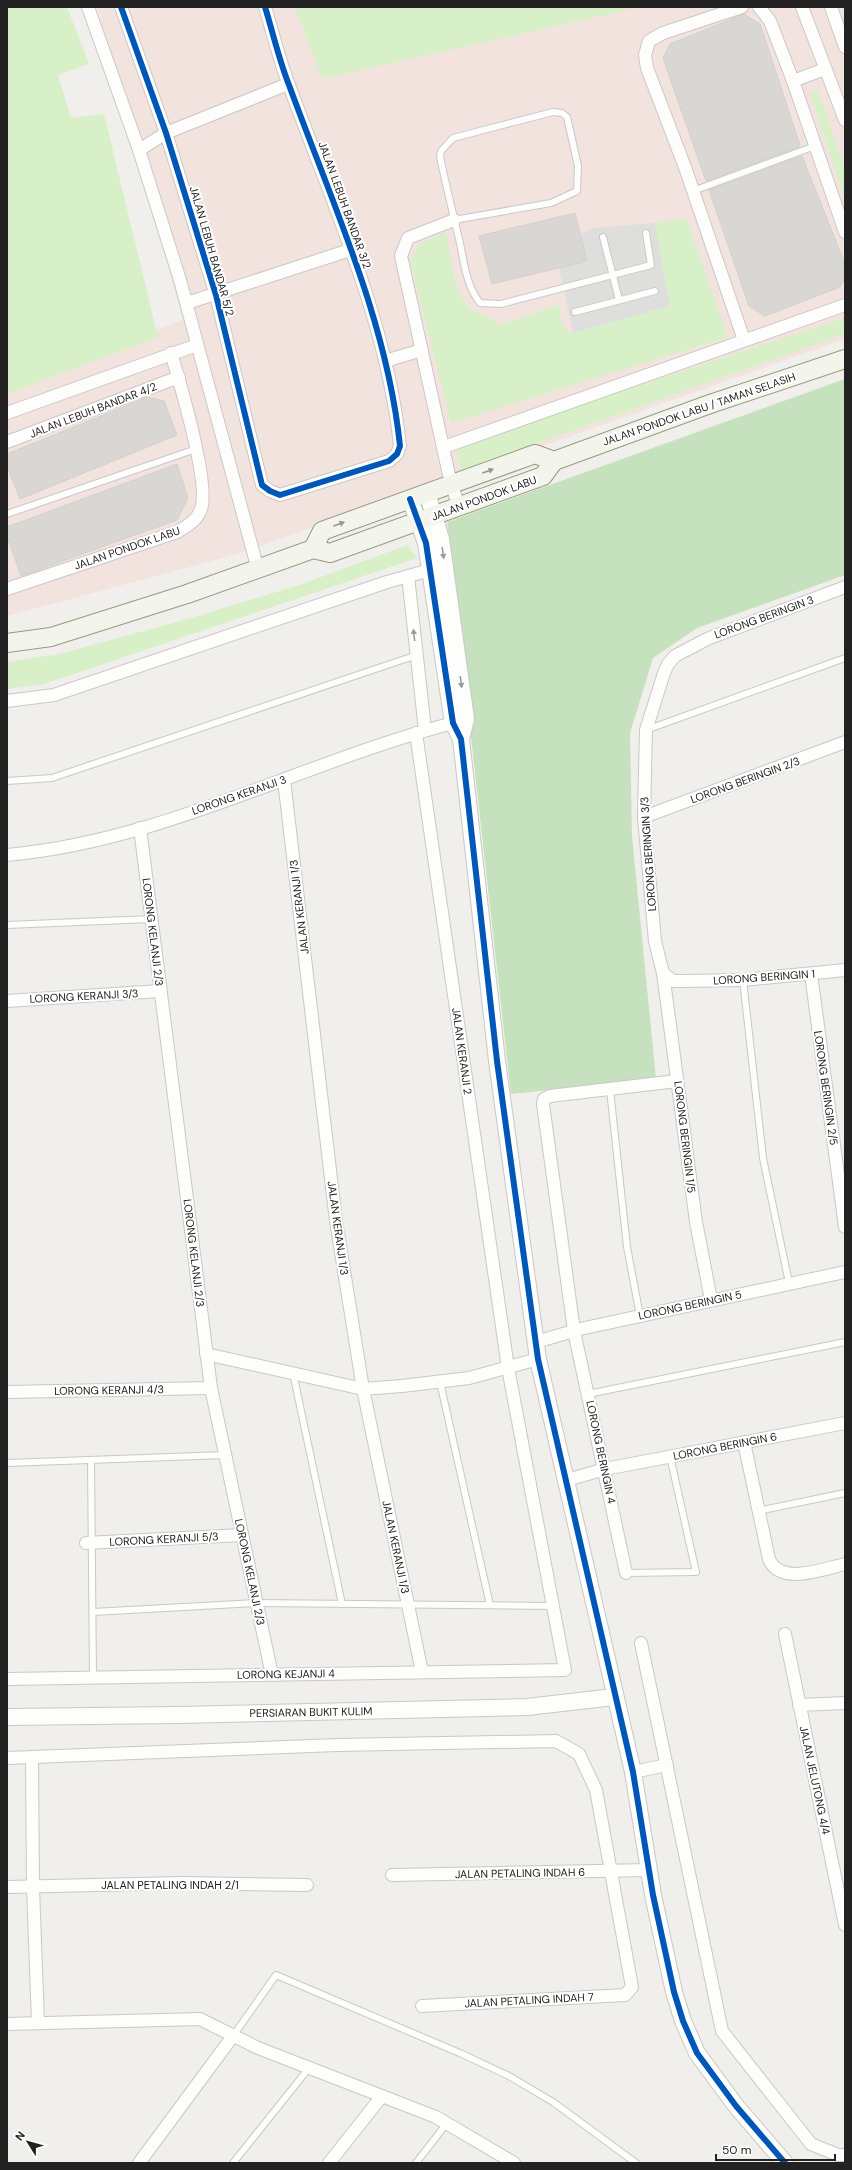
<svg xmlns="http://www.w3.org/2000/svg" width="852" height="2170" viewBox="0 0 852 2170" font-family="'DM Sans',sans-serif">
<rect width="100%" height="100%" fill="#f0efeb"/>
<polygon fill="#f2e3df" points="97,7 845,7 845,339 234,555 7,616 7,386 183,320"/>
<polygon fill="#dededc" points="655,223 670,306 573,333 559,268 587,261 581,234 594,228"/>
<g fill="#d8f0c7">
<polygon points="7,7 67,7 89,64 58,75 71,118 104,114 158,337 7,394"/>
<polygon points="295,7 640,7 322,79"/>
<polygon points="818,91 845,169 845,200 810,93"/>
<path d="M686 218 728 337 451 423 411 264 417 245 446 232 458 293 471 310 493 319 497 326 559 305C561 315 561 332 573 333L670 306 655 223Z"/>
<polygon points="845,318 845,334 462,470 456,452 468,442"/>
<polygon points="407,545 417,558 44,684 7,689 7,662 59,654 191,618 302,584"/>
</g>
<polygon fill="#c6e1be" points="845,379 845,575 697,628 653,658 630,733 632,836 656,1079 511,1094 447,522"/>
<g fill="#d8d7d3" stroke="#d3d0cc">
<polygon points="744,14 760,24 800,145 798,145 799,147 706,181 663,58 670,44"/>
<polygon points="802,156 845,264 845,279 840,287 765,316 749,306 709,190"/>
<polygon points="575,213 587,261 492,284 479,236"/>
<polygon points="148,397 164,401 177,435 20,499 7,466 7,454"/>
<polygon points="177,464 188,498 177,520 21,576 7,536 7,527"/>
</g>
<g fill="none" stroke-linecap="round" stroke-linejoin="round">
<g stroke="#c9c8c7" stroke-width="8">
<g id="service">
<polyline points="693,191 815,146"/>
<path d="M454 220 551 203 577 191 578 166 567 117 562 113 553 112 453 138 441 151 440 157C446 185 453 214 460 243 464 264 467 287 480 303L501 304 651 265 646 233"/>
<polyline points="603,237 619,300"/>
<polyline points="575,312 655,291"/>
<polyline points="7,514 196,449"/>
<polyline points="646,730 845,658"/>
<polyline points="7,781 52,778 417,655"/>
<polyline points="7,925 151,919"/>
<polyline points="743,980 763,1158 789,1283"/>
<polyline points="610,1090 627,1247 640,1316"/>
<polyline points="293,1373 342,1604"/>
<polyline points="440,1382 490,1605"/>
<polyline points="588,1394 845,1342"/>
<polyline points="91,1460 93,1678"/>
<polyline points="7,1463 225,1455"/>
<polyline points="758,1511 845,1493"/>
<polyline points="626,1573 696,1572 670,1456"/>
<polyline points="93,1612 256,1603 553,1606"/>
<polyline points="233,2036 276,1975 462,2054 509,2076 553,2102 636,2163"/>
<polyline points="233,2163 309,2068"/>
<polyline points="416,2163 447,2123"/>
</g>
</g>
<g stroke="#c9c8c7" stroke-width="14">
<g id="minor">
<polyline points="88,7 139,150 180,280 258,570"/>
<path d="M121 7 166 133 216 295 262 485 270 491 280 495 389 461 397 454 400 446C387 320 332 203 289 85 279 60 273 33 265 7"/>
<polyline points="742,7 663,33 649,41 645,55 647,68 686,170 744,340"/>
<polyline points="759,7 770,21 793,81 845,232"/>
<polyline points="802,7 845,120"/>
<polyline points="831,7 845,47"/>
<polyline points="793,81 825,69"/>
<polyline points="139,150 166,133 288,84"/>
<polyline points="454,220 408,238 401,256 451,484 459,506"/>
<polyline points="187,303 353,249"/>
<polyline points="385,361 422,350"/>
<polyline points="7,413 197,345"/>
<polyline points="7,442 179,377"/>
<polyline points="444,447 845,305"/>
<polyline points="408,576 425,730"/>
<polyline points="845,587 707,639 675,656 668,664 664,673 646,730 644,817 655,941 663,973 673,981 684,981 743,980 845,970"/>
<path d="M7 589 177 532C187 526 197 521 201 509 210 484 180 383 171 353"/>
<polyline points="7,701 54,695 387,582 430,570"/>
<polyline points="284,780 336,1221 363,1389 422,1672"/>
<polyline points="644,817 845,742"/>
<polyline points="140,828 211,1388 272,1675"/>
<path d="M7 855C166 841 308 759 461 721"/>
<polyline points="663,973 696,1222 711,1300"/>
<polyline points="811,974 845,1227"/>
<polyline points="7,1001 160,991"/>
<polyline points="536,1342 580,1329 845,1272"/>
<polyline points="206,1354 363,1389 402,1386 469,1378 538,1359"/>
<polyline points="7,1392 211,1388"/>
<path d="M744 1442 769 1559C780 1586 823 1569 845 1564"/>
<polyline points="567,1480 605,1469 845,1423"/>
<polyline points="86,1543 242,1535"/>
<polyline points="626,1573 574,1331 543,1104 544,1099 550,1096 677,1081"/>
<polyline points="785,1634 845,1925"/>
<polyline points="641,1643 722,2031 811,2144 838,2155 845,2155"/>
<polyline points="7,1679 565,1670 508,1368 416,733"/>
<polyline points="799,1705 845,1703"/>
<polyline points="32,1757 33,1887 38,2023"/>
<polyline points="7,1758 337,1745 556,1741 579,1754 596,1790 632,1987 625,1995 422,2006"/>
<polyline points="633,1772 667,1765"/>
<polyline points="392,1875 649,1870"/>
<polyline points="7,1887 182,1883 307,1885"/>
<polyline points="7,2024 200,2019 258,2048 436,2117 514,2163"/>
<polyline points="139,2163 233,2036"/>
<polyline points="329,2163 382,2096"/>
</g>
</g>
<g stroke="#c9c8c7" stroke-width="18">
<g id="tertiary">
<polyline points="427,493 441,539 466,719 461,739"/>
<polyline points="410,499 426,543 453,723 461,739 497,1061 538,1359 633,1772 653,1895 674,1992 683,2021 697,2053 736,2106 785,2163"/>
<polyline points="7,1717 178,1715 527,1707 614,1697"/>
</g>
</g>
<g stroke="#979b81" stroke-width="20">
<g id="secondary">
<polyline points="554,461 710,404 845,359"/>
<polyline points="313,549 322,531 535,454 554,461"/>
<polyline points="7,643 51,637 187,594 313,549 330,553 543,476 554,461"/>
</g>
</g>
<use href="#service" stroke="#fdfdfc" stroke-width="6"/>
<use href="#minor" stroke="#fdfdfc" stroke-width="12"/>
<use href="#tertiary" stroke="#fdfdfc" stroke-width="16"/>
<use href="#secondary" stroke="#f3f5ec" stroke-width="18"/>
<g stroke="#fff" stroke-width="8">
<g id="cycleway">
<path d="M121 7 166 133 216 295 262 485 270 491 280 495 389 461 397 454 400 446C387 320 332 203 289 85 279 60 273 33 265 7"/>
<polyline points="410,499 426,543 453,723 461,739 497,1061 538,1359 633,1772 653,1895 674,1992 683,2021 697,2053 736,2106 785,2163"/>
</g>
</g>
<use href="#cycleway" stroke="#0057b8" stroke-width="6"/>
</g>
<defs><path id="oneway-solid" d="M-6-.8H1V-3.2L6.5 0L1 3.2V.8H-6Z"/></defs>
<g fill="#959691">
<use href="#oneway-solid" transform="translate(488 471) rotate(-20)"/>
<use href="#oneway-solid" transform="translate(339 524) rotate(-20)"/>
</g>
<g fill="#9a9a9a">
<use href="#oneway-solid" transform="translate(443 553) rotate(82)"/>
<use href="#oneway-solid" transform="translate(414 635) rotate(-96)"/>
<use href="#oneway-solid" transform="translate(461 682) rotate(82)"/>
</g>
<g text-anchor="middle" stroke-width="4" stroke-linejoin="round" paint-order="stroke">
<g font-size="11" fill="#222" stroke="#fff">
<text transform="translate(345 205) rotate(70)" y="4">JALAN LEBUH BANDAR 3/2</text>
<text transform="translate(212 251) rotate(74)" y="4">JALAN LEBUH BANDAR 5/2</text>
<text transform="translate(699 409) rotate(-19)" y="4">JALAN PONDOK LABU / TAMAN SELASIH</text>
<text transform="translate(93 410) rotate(-21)" y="4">JALAN LEBUH BANDAR 4/2</text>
<text transform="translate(484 498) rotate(-20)" y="4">JALAN PONDOK LABU</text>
<text transform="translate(127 548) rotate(-19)" y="4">JALAN PONDOK LABU</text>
<text transform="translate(764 617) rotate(-20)" y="4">LORONG BERINGIN 3</text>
<text transform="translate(745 780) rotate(-20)" y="4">LORONG BERINGIN 2/3</text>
<text transform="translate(239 795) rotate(-19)" y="4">LORONG KERANJI 3</text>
<text transform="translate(648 854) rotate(-94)" y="4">LORONG BERINGIN 3/3</text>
<text transform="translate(299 907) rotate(-97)" y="4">JALAN KERANJI 1/3</text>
<text transform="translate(153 932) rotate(83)" y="4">LORONG KELANJI 2/3</text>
<text transform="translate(764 977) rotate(-4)" y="4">LORONG BERINGIN 1</text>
<text transform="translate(84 996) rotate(-3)" y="4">LORONG KERANJI 3/3</text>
<text transform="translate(462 1051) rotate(82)" y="4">JALAN KERANJI 2</text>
<text transform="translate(826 1088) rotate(82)" y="4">LORONG BERINGIN 2/5</text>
<text transform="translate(685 1137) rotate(83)" y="4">LORONG BERINGIN 1/5</text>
<text transform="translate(338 1228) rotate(82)" y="4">JALAN KERANJI 1/3</text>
<text transform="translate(194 1253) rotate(83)" y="4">LORONG KELANJI 2/3</text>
<text transform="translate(690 1305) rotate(-12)" y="4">LORONG BERINGIN 5</text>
<text transform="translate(109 1390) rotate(-1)" y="4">LORONG KERANJI 4/3</text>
<text transform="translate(725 1446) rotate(-11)" y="4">LORONG BERINGIN 6</text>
<text transform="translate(601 1452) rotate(78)" y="4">LORONG BERINGIN 4</text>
<text transform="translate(164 1539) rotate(-3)" y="4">LORONG KERANJI 5/3</text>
<text transform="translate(396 1547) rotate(78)" y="4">JALAN KERANJI 1/3</text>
<text transform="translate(250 1572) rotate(78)" y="4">LORONG KELANJI 2/3</text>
<text transform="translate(286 1674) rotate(-1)" y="4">LORONG KEJANJI 4</text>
<text transform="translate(311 1712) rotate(-1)" y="4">PERSIARAN BUKIT KULIM</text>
<text transform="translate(815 1780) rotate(78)" y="4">JALAN JELUTONG 4/4</text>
<text transform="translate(520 1873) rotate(-1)" y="4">JALAN PETALING INDAH 6</text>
<text x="170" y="1889">JALAN PETALING INDAH 2/1</text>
<text transform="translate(529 2000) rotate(-3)" y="4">JALAN PETALING INDAH 7</text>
</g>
</g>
<rect width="852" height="2170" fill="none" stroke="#222222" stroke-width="16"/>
<g transform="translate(28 2142) rotate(307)" stroke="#ffffff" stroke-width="3" paint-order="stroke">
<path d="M0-3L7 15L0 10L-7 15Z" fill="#222222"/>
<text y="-6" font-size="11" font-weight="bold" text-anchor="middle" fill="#222222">N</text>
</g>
<path d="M716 2154v6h119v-6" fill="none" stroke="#222222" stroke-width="2"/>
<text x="722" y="2154" font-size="12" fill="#222222" stroke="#ffffff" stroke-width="3" paint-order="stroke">50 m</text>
</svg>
